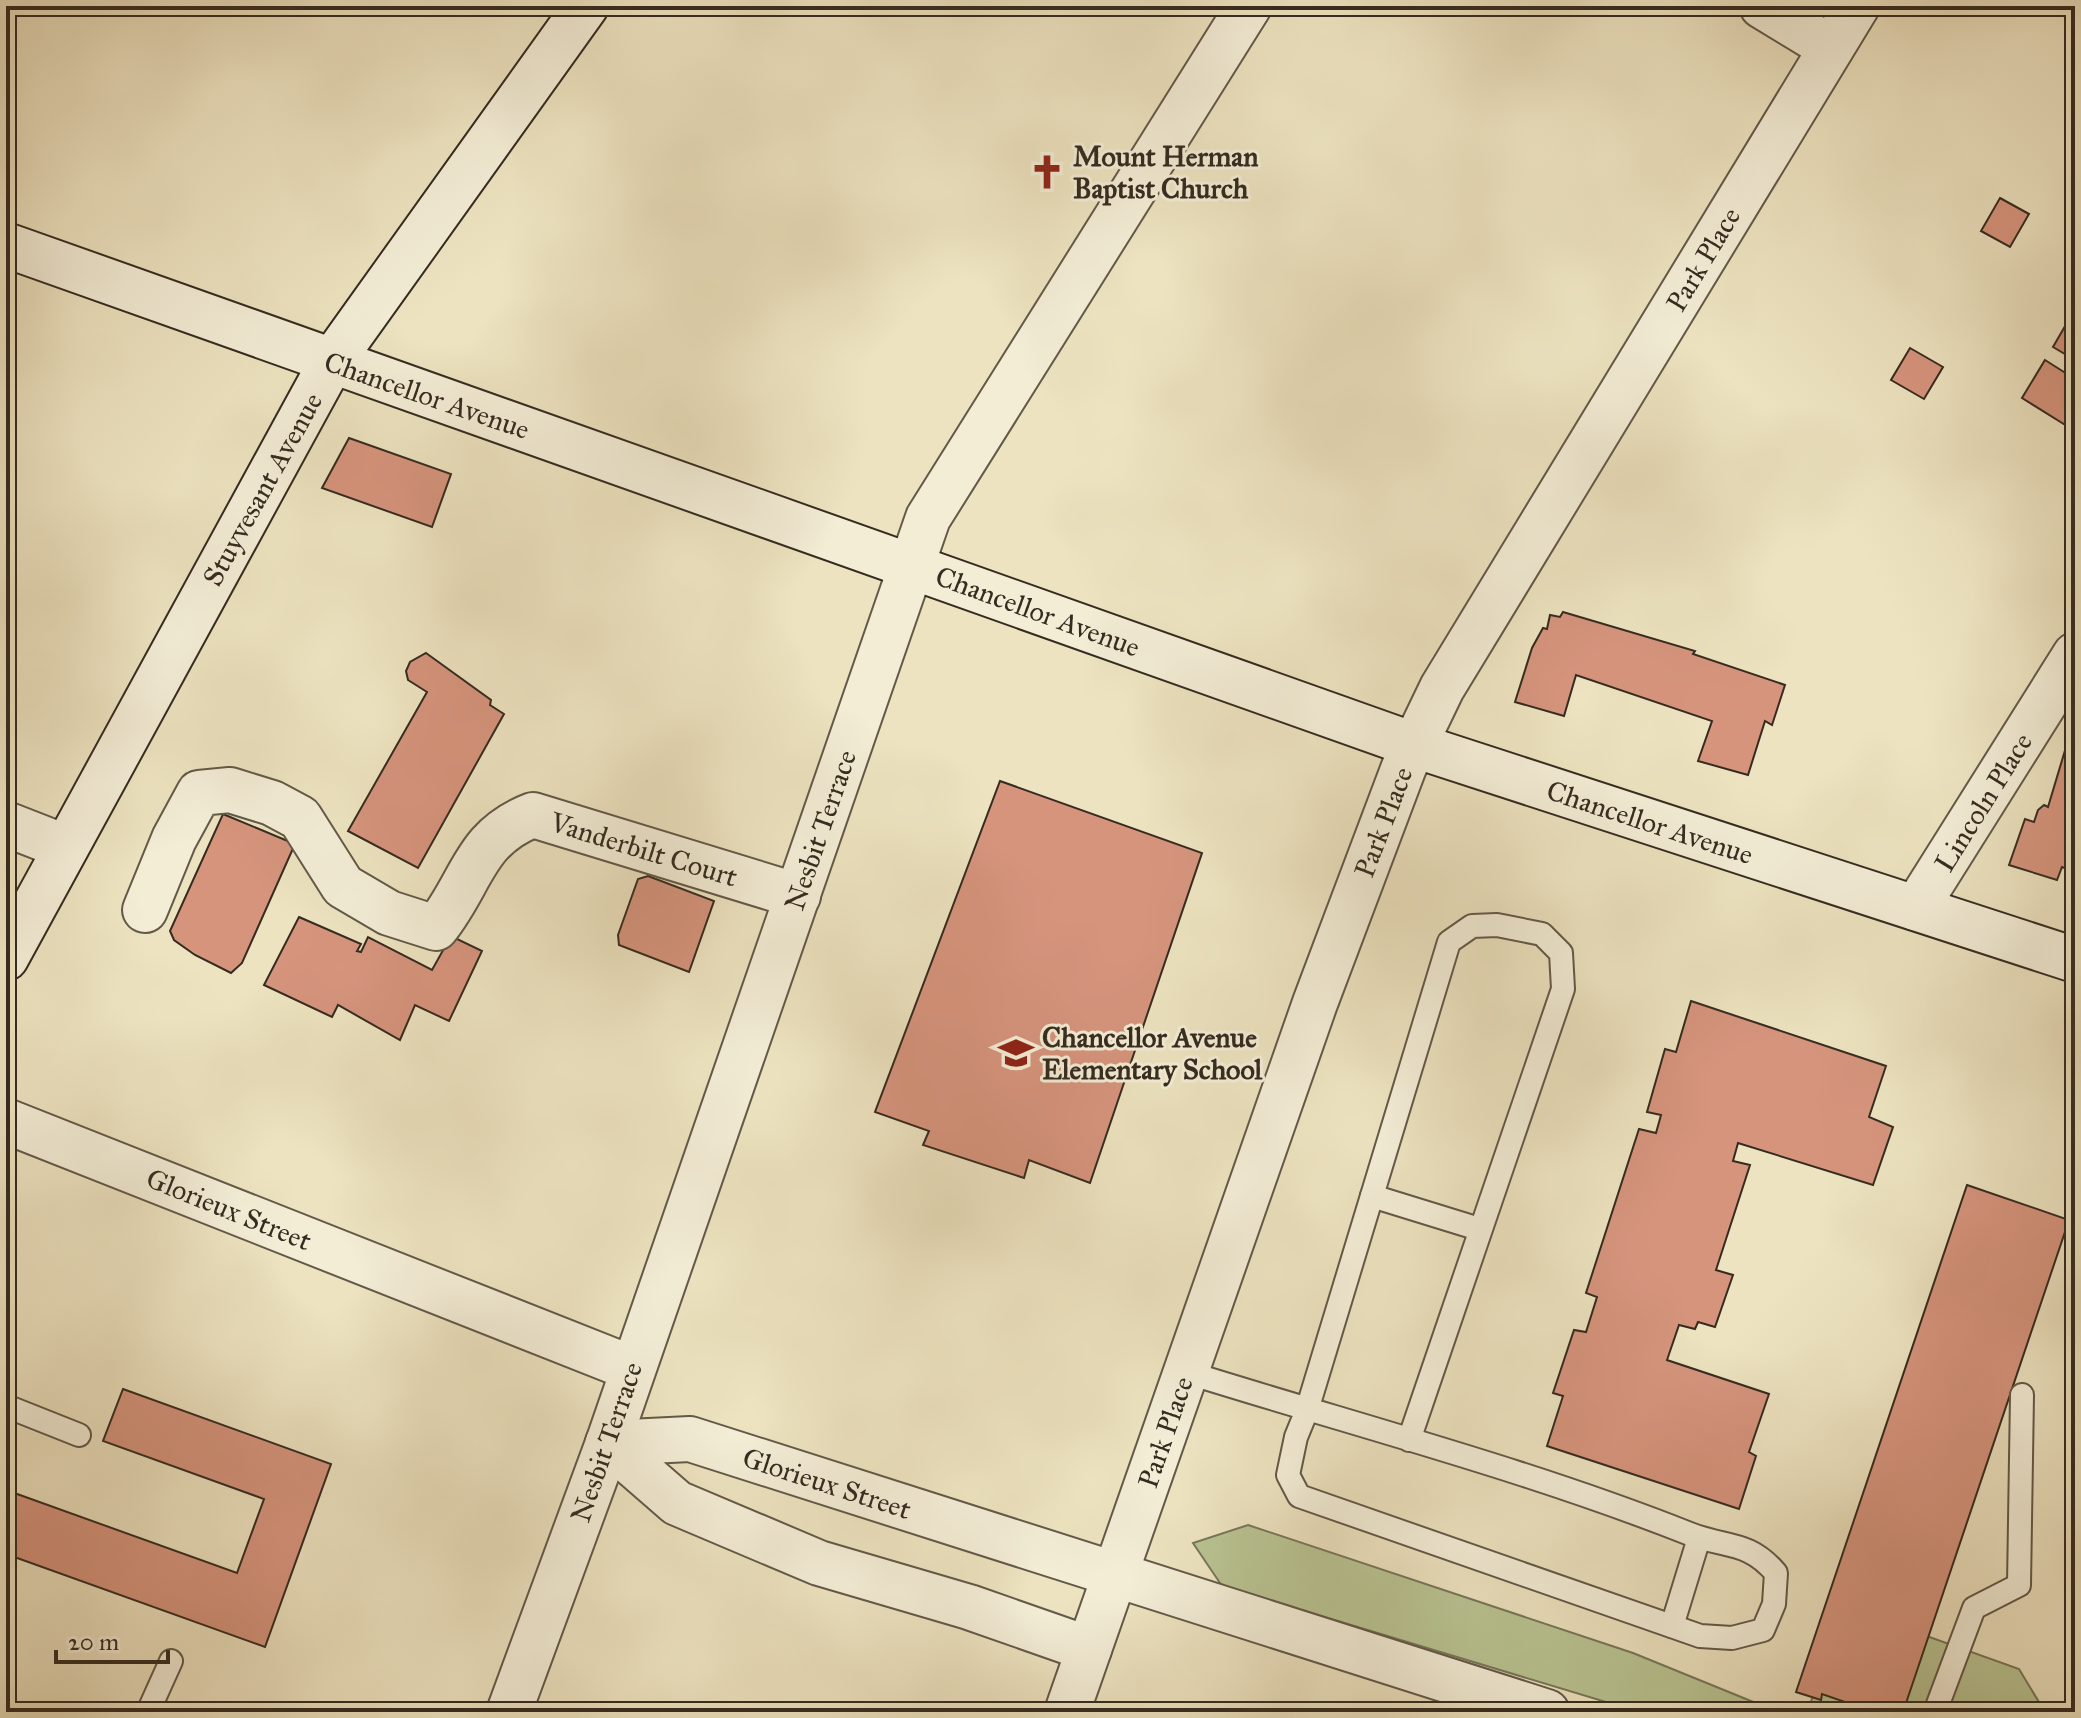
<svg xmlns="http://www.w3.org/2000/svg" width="2081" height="1718" viewBox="0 0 2081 1718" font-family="'IM FELL Great Primer',serif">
<rect width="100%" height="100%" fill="#ede3c0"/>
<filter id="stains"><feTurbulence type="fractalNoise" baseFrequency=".0025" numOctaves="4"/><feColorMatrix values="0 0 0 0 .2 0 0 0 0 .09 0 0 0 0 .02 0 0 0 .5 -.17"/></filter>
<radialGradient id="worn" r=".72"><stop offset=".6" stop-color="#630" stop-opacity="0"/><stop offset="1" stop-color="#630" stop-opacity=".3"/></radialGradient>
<g fill="#b9c392" stroke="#777759" stroke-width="2">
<polygon points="1248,1525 1633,1653 1778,1712 1639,1712 1222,1586 1193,1543"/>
<polygon points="1840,1605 2019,1669 2045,1712 1808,1712"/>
</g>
<g fill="#d6947d" stroke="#352b20" stroke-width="2">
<polygon points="2000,198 2029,214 2010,247 1981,231"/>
<polygon points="2075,309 2075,360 2053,347"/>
<polygon points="1910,348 1943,367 1924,399 1891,380"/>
<polygon points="2045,360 2075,379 2075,431 2022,398"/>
<polygon points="349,438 451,474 432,527 322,488"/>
<polygon points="1563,612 1695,651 1693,654 1785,685 1772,725 1765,721 1748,775 1698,761 1712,721 1576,675 1564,716 1515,702 1532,648 1543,628 1547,629 1550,615 1560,617"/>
<polygon points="426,653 491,700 490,705 504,714 418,868 348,831 427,692 408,680 406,671 410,662"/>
<polygon points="2075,742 2075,872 2062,867 2057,880 2009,865 2025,819 2034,822 2038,810 2044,805 2048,807 2066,747 2073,749"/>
<polygon points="1000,781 1202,853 1090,1183 1029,1160 1024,1178 923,1145 929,1131 875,1112"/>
<polygon points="223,814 295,844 242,963 231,973 195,955 174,940 170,931"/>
<polygon points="648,876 714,901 689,972 619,945 618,935 638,879"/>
<polygon points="299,917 361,944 357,951 361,952 368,937 432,970 451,936 482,951 449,1021 415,1005 400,1040 338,1005 332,1017 264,985"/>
<polygon points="1691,1001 1886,1066 1869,1117 1893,1127 1873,1185 1738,1143 1733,1161 1750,1165 1716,1270 1733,1275 1715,1327 1698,1322 1695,1329 1679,1325 1667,1360 1769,1394 1749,1452 1756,1456 1739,1509 1547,1446 1563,1396 1553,1393 1574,1330 1586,1332 1597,1297 1586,1293 1639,1129 1656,1133 1661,1115 1647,1112 1665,1049 1676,1052"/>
<polygon points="1967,1185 2069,1220 1903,1712 1874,1712 1822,1694 1821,1700 1796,1692"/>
<polygon points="123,1389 331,1464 265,1647 6,1554 6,1490 237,1573 264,1499 103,1441"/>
</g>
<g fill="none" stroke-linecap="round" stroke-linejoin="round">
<g stroke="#635948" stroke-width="26">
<g id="service">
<polyline points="1372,1196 1479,1229"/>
<path d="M1186 1372C1355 1425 1526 1469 1690 1534 1725 1548 1748 1540 1776 1573L1774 1604 1763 1630 1732 1638 1700 1636 1299 1496 1288 1475 1296 1437 1307 1410 1449 942 1472 926 1497 925 1542 934 1561 953 1563 989 1409 1440"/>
<polyline points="6,1406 79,1435"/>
<polyline points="1672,1626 1699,1538"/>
<polyline points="148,1712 171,1661"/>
<polyline points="1935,1712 1974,1608 2019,1585 2022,1395"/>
</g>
</g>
<g stroke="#635948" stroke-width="48">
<g id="minor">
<polyline points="1762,6 1831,48"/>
<polyline points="6,824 65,847"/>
<polyline points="1916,908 2075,655"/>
<path d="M145 910 174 839 199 793 230 790 272 803 300 818 343 886 389 913 436 928C473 882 473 838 533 815L798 896"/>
<polyline points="6,1121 631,1368"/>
<polyline points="608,1443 690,1439 1547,1712"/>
<polyline points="608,1443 677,1503 819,1563 969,1607 1089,1649"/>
<polyline points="509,1712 608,1443 928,518 1249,6"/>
<polyline points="1067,1712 1315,1003 1404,767 1442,688 1857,6"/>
</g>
</g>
<g stroke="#352b20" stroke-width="48">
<g id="secondary">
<polyline points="6,245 1414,745 2075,960"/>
<polyline points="6,958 332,361 586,6"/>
</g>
</g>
<use href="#service" stroke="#f3edd6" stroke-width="22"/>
<use href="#minor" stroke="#f3edd6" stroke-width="44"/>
<use href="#secondary" stroke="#f3edd6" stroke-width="44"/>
</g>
<defs>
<g id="church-bare" transform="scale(2.76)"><path d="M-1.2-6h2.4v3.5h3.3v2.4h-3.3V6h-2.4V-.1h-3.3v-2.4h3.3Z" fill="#8f2418" stroke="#f3edd6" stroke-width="2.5" paint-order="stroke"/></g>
<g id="school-bare" transform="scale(2.76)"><path d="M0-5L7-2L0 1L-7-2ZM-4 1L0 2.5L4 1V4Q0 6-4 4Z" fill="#8f2418" stroke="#f3edd6" stroke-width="2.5" paint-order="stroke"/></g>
</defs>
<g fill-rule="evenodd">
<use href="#church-bare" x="1047" y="172"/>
<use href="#school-bare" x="1016" y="1053"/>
</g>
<g text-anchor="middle" stroke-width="6" stroke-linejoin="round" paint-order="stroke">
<g font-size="28" font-weight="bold" fill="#352b20" stroke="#f3edd6" text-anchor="start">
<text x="1073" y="166">Mount Herman<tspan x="1073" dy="32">Baptist Church</tspan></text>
<text x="1042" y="1047">Chancellor Avenue<tspan x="1042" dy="32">Elementary School</tspan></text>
</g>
<g font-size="28" fill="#352b20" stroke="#f3edd6">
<text transform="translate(1703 259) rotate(-59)" y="10">Park Place</text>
<text transform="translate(427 395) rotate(19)" y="10">Chancellor Avenue</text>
<text transform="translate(262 489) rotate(-61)" y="10">Stuyvesant Avenue</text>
<text transform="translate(1038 611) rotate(20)" y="10">Chancellor Avenue</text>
<text transform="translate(1983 802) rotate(-58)" y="10">Lincoln Place</text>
<text transform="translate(1383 822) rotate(-69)" y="10">Park Place</text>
<text transform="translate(1650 822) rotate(18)" y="10">Chancellor Avenue</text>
<text transform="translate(820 830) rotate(-71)" y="10">Nesbit Terrace</text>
<text transform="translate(644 849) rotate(17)" y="10">Vanderbilt Court</text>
<text transform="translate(229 1209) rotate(22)" y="10">Glorieux Street</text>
<text transform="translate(1165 1432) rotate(-71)" y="10">Park Place</text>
<text transform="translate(606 1442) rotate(-71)" y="10">Nesbit Terrace</text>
<text transform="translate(827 1483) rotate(18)" y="10">Glorieux Street</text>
</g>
</g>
<rect width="2081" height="1718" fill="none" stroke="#ede3c0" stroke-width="32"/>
<rect x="8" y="8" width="2065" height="1702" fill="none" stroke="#352b20" stroke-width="4"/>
<rect x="16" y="16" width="2049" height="1686" fill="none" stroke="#352b20" stroke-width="2"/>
<path d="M56 1650v12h112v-12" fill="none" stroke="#352b20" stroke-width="4"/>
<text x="68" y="1650" font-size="24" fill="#352b20" stroke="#f3edd6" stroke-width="6" paint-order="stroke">20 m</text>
<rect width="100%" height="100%" filter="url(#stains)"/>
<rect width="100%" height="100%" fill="url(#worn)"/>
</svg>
